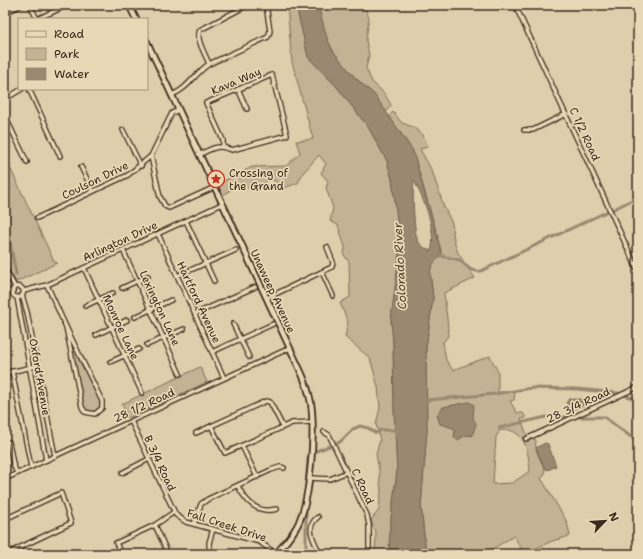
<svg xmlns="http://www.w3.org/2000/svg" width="643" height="559" viewBox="0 0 643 559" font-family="'Shantell Sans',sans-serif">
<rect width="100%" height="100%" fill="#deceac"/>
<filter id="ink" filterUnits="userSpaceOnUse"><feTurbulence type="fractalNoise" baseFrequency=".025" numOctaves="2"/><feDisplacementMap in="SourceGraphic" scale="8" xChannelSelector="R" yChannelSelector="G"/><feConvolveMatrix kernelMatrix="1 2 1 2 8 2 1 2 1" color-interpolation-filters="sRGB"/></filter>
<g filter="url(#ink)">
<g fill="#c3b294" stroke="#7f6e59" fill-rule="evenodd">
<polygon points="287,5 296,5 308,57 337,87 368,127 387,161 392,179 398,226 399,257 391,319 393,342 394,409 397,471 390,526 389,554 375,554 376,531 373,527 371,520 379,510 381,491 379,470 376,454 380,440 376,424 380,408 378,387 370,358 345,337 348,322 340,303 350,297 349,262 344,255 345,247 338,225 330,221 333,208 326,188 328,181 321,173 326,164 319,155 303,173 298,183 284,188 270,178 260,187 249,188 235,187 223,195 218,184 252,167 286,166 300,153 296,141 313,139 292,62"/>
<path d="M318 5H364L369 18 366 40 369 55 366 68 372 82 384 93 391 105 386 112C371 89 349 75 334 52 325 39 322 20 318 5Z"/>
<path d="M393 112 402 123 413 127 423 135 428 147 420 149 432 171 444 207 452 223 454 240 458 253 475 278 444 293 449 335 443 342 446 360 453 370 490 356 498 372V392H515L514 400 510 401 517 413H523L526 418 521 419 527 435 536 440C534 450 540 460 545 469L544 476 541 478 567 522 570 536 552 541 524 554 514 536 484 554H426L421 506 427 431 426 347 433 298 430 272 438 237 413 151 389 116ZM500 430C504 431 508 429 512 431 527 436 529 458 530 471L512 483 493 484 496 437Z"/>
<polygon points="5,157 54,261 57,263 16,282 5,263"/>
<polygon points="69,337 99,398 101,404 99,409 93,413 87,412 84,408"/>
<polygon points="200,367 207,382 128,418 122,404"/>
</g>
<g fill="#9a8870" stroke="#74624f" fill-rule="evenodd">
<path d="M296 5H318L327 38 333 51 357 80 374 94 413 151 442 254 433 264 430 272 433 298 426 347 427 431 421 506 426 554H389L390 526 397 471 394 409 393 342 391 319 399 257 398 226 392 179 387 161 368 127 337 87 308 57ZM414 181C424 199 437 231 431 251 426 249 421 246 418 241 414 234 412 191 414 181Z"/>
<path d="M569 399C576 400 586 398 592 400L589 403 574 409 566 403Z"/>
<polygon points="469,402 474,405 473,418 476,424 472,436 466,435 458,440 456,439 454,436 455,430 453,428 440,424 437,415 443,407"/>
<polygon points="545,443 548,444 556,466 548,470 544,467 536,448"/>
</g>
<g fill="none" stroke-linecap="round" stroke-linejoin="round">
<g stroke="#9a8870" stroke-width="3">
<polyline points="614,209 638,197"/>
<polyline points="5,215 16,274"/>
<path d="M441 255C446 259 453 257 459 260 467 265 470 273 481 271L606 212"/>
<polyline points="427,400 495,394 532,388 577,389 618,393 638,400"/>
<polyline points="499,428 546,417 604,417 638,442"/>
<polyline points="306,486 308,458 311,453 340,442 353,429 360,426 368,428 376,433 381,430 396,430"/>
<polyline points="306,554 306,502"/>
</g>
<g stroke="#3b2a1e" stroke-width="6">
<g id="minor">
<polyline points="30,5 37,19"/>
<polyline points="515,5 638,271"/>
<polyline points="131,9 139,5"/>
<polyline points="5,13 21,5"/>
<polyline points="37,19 68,5"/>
<path d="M209 64C206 55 195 39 200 30L248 5"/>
<polyline points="29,89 60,156"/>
<polyline points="238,89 247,109"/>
<path d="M172 95C189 88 194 74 209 64L268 37 270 31 266 5"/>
<polyline points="5,99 22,89"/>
<polyline points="5,116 27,162"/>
<polyline points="123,130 141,166"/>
<polyline points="524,130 533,130 566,114"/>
<path d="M199 155C212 148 218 144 232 150L287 135 272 75 206 103 223 140V146"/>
<polyline points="151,156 160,197 165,206 169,208 215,187"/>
<polyline points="81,167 93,191"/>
<polyline points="37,218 128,175 151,156 172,113 179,110"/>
<polyline points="186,221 214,281"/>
<polyline points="158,234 224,378"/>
<polyline points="123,250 180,374"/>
<polyline points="84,268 142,393"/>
<polyline points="5,269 15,287"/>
<polyline points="322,272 333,296"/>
<polyline points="177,276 236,250"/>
<polyline points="47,285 66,327"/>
<circle cx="18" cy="292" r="5.5"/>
<polyline points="122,288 148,276"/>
<polyline points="5,291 13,291"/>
<polyline points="24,291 47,285 222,204"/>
<polyline points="22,295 27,312 55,456"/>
<polyline points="17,297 46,460"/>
<polyline points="267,298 332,267 333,262 327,247"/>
<polyline points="85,306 113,293"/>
<polyline points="195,314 255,287"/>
<polyline points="135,317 171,300"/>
<polyline points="233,324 249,357"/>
<polygon points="66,327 102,401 102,408 95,414 85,412 82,407"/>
<polyline points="96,335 127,320"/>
<polyline points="147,345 184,329"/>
<polyline points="212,352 273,324"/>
<polyline points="110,362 139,349"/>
<polyline points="12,371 31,467"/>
<polyline points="5,373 37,366"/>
<polyline points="131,421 176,515 186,522 260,542 276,554"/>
<polyline points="211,426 225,453 292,423 312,422"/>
<polyline points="324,432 329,435 367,515 369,525 369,554"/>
<polyline points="196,433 266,401 270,402 283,427"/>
<polyline points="526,439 638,387"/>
<polyline points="5,442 9,442 13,464 17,473"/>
<polyline points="242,446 257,477"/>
<polyline points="122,473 149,459"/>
<polyline points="310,478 330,479 347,472"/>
<polyline points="5,479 290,348"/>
<path d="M238 486C246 502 257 514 277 509"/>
<path d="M318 517C304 527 315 542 320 554"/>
<polyline points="5,519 61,493 71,523 6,554"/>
<polyline points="194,524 201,504 208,499 271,470 280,467 284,468"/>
<polyline points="155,525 168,554"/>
<polyline points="121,554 116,543 155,525 174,512"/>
<polyline points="210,554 209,543 213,529"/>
</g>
</g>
<g stroke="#3b2a1e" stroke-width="8">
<g id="major">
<polyline points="129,5 136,19"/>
<path d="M147 42 302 374C306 383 309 393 311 403 315 432 311 495 299 522 294 534 284 544 276 554"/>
</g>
</g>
<use href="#minor" stroke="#e9d8b5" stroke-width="3.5"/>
<use href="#major" stroke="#e9d8b5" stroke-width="4.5"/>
</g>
</g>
<defs>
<g id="sight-ring" transform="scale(0.9)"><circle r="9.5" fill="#e9d8b5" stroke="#c8321e" stroke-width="1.5"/><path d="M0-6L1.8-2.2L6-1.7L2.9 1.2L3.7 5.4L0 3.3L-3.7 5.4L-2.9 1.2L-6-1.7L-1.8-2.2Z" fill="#c8321e"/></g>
</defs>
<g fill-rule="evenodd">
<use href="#sight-ring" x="216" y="179"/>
</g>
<g text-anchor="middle" stroke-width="3.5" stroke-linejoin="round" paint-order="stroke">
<g font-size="11" fill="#3b2a1e" stroke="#e9d8b5">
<text transform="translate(236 81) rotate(-23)" y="4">Kava Way</text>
<text transform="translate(585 134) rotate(65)" y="4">C 1/2 Road</text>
<text transform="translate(95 180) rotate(-26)" y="4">Coulson Drive</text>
<text transform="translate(120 241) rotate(-25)" y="4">Arlington Drive</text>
<text transform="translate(273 291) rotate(65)" y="4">Unaweep Avenue</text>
<text transform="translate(199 302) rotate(65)" y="4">Hartford Avenue</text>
<text transform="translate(160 308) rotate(65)" y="4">Lexington Lane</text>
<text transform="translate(121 327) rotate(65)" y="4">Monroe Lane</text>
<text transform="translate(40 377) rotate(80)" y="4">Oxford Avenue</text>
<text transform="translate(144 405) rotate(-25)" y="4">28 1/2 Road</text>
<text transform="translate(578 405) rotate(-25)" y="4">28 3/4 Road</text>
<text transform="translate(160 463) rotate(65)" y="4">B 3/4 Road</text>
<text transform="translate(363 486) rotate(65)" y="4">C Road</text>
<text transform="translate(227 525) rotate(18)" y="4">Fall Creek Drive</text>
</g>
<g font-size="11" fill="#3b2a1e" stroke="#e9d8b5" text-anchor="start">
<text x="229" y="177">Crossing of<tspan x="229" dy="13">the Grand</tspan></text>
</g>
<g font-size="12" font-style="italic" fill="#534232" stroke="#e9d8b5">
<text transform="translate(400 266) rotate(-93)" y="4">Colorado River</text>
</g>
</g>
<rect width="643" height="559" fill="none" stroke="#e9d8b5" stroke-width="20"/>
<rect x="10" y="10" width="623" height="539" fill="none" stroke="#3b2a1e" stroke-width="1.5" filter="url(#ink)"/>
<rect x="18" y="18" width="130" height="72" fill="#e9d8b5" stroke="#a39279"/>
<rect x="26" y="31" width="20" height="6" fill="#e9d8b5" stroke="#a39279"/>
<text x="54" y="38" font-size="12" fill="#3b2a1e">Road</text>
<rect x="26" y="48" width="20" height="12" fill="#c3b294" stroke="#a39279"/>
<text x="54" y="58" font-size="12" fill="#3b2a1e">Park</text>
<rect x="26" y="68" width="20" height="12" fill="#9a8870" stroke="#a39279"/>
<text x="54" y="78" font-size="12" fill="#3b2a1e">Water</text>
<g transform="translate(605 521) rotate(65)" stroke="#e9d8b5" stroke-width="3" paint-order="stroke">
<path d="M0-3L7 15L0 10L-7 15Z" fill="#3b2a1e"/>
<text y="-6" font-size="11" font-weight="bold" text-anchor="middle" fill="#3b2a1e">N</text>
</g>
</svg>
